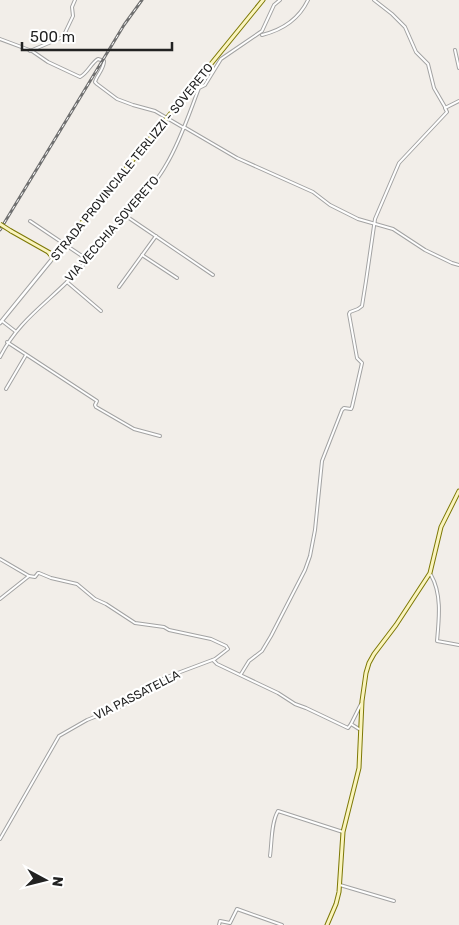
<svg xmlns="http://www.w3.org/2000/svg" width="459" height="925" viewBox="0 0 459 925" font-family="Rubik,sans-serif">
<rect width="100%" height="100%" fill="#f2eee9"/>
<g fill="none" stroke-linecap="round" stroke-linejoin="round">
<g stroke="#a3a3a3" stroke-width="4">
<g id="minor">
<polyline points="374,0 392,14 405,27 416,52 428,64 434,88 445,107"/>
<path d="M262 35C282 30 299 19 308 0"/>
<path d="M0 39 32 51 48 62 80 77C88 73 91 63 98 59L104 61C104 69 97 75 95 82L97 84 117 99 133 105 155 111 184 128"/>
<polyline points="455,50 459,68"/>
<polyline points="30,51 63,37 73,16 72,7 75,0"/>
<polyline points="184,127 237,158 313,192 330,205 358,219 393,229 425,250 452,263 459,265"/>
<polyline points="126,216 213,275"/>
<polyline points="30,221 88,260"/>
<polyline points="142,255 177,278"/>
<polyline points="67,282 101,311"/>
<polyline points="119,287 156,236"/>
<polyline points="2,321 15,331"/>
<polyline points="7,342 97,401 95,405 96,407 134,429 160,436"/>
<path d="M0 357C18 321 46 304 73 276 91 257 107 238 124 219 138 202 155 185 166 165 180 142 189 114 199 88L205 85 221 59 262 31 274 5 280 0"/>
<polyline points="6,389 26,355"/>
<polyline points="0,559 29,576 35,577 38,573 39,573 51,578 77,584 95,599 106,604 135,623 164,627 169,630 211,639 226,646 228,649 215,659 167,677 150,686 124,705 87,720 59,736 0,839"/>
<path d="M431 575C442 594 439 619 437 641L459 645"/>
<polyline points="0,599 29,576"/>
<polyline points="213,660 217,664 278,693 295,704 306,708 348,728 351,724"/>
<polyline points="241,674 249,661 262,651 271,636 305,570 310,556 315,530 322,461 342,410 344,408 351,409 352,407 362,363 357,358 349,314 350,312 358,309 362,306 366,281 375,219 399,163 447,112 445,108 459,101"/>
<polyline points="359,729 351,724 361,704"/>
<path d="M270 856C272 842 271 823 278 811L343 832"/>
<polyline points="340,885 394,901"/>
<polyline points="219,925 220,921 230,923 237,909 282,925"/>
</g>
</g>
<g stroke="#a3a3a3" stroke-width="4.5">
<polyline id="tertiary" points="0,323 53,258"/>
</g>
<g stroke="#7d7805" stroke-width="5">
<g id="secondary">
<polyline points="11,231 50,253"/>
<polyline points="49,253 53,258 263,0"/>
<polyline points="327,925 336,904 339,892 343,832 359,768 362,701 366,673 369,663 374,654 396,625 430,573 441,527 459,491"/>
</g>
</g>
<use href="#minor" stroke="#fff" stroke-width="2"/>
<use href="#tertiary" stroke="#fff" stroke-width="2.5"/>
<use href="#secondary" stroke="#faf4bf" stroke-width="3"/>
<g stroke="#707070" stroke-width="3">
<polyline id="rail" points="0,230 124,25 142,0"/>
</g>
<use href="#rail" stroke="#fff" stroke-width="1" stroke-dasharray="4" stroke-linecap="butt"/>
<g stroke="#7d7805" stroke-width="5" stroke-linecap="butt">
<polyline id="secondary-bridge" points="0,224 11,231"/>
</g>
<use href="#secondary-bridge" stroke="#faf4bf" stroke-width="3"/>
</g>
<g text-anchor="middle" stroke-width="4.5" stroke-linejoin="round" paint-order="stroke">
<g font-size="12" fill="#222" stroke="#fff">
<text transform="translate(132 162) rotate(-51)" y="4">STRADA PROVINCIALE TERLIZZI - SOVERETO</text>
<text transform="translate(112 229) rotate(-49)" y="4">VIA VECCHIA SOVERETO</text>
<text transform="translate(137 695) rotate(-27)" y="4">VIA PASSATELLA</text>
</g>
</g>
<g transform="translate(45 880) rotate(97)" stroke="#ffffff" stroke-width="4" paint-order="stroke">
<path d="M0-4L9 19L0 12L-9 19Z" fill="#222222"/>
<text y="-8" font-size="14" font-weight="bold" text-anchor="middle" fill="#222222">N</text>
</g>
<path d="M22 42v8h150v-8" fill="none" stroke="#222222" stroke-width="2.5"/>
<text x="30" y="42" font-size="15" fill="#222222" stroke="#ffffff" stroke-width="4" paint-order="stroke">500 m</text>
</svg>
